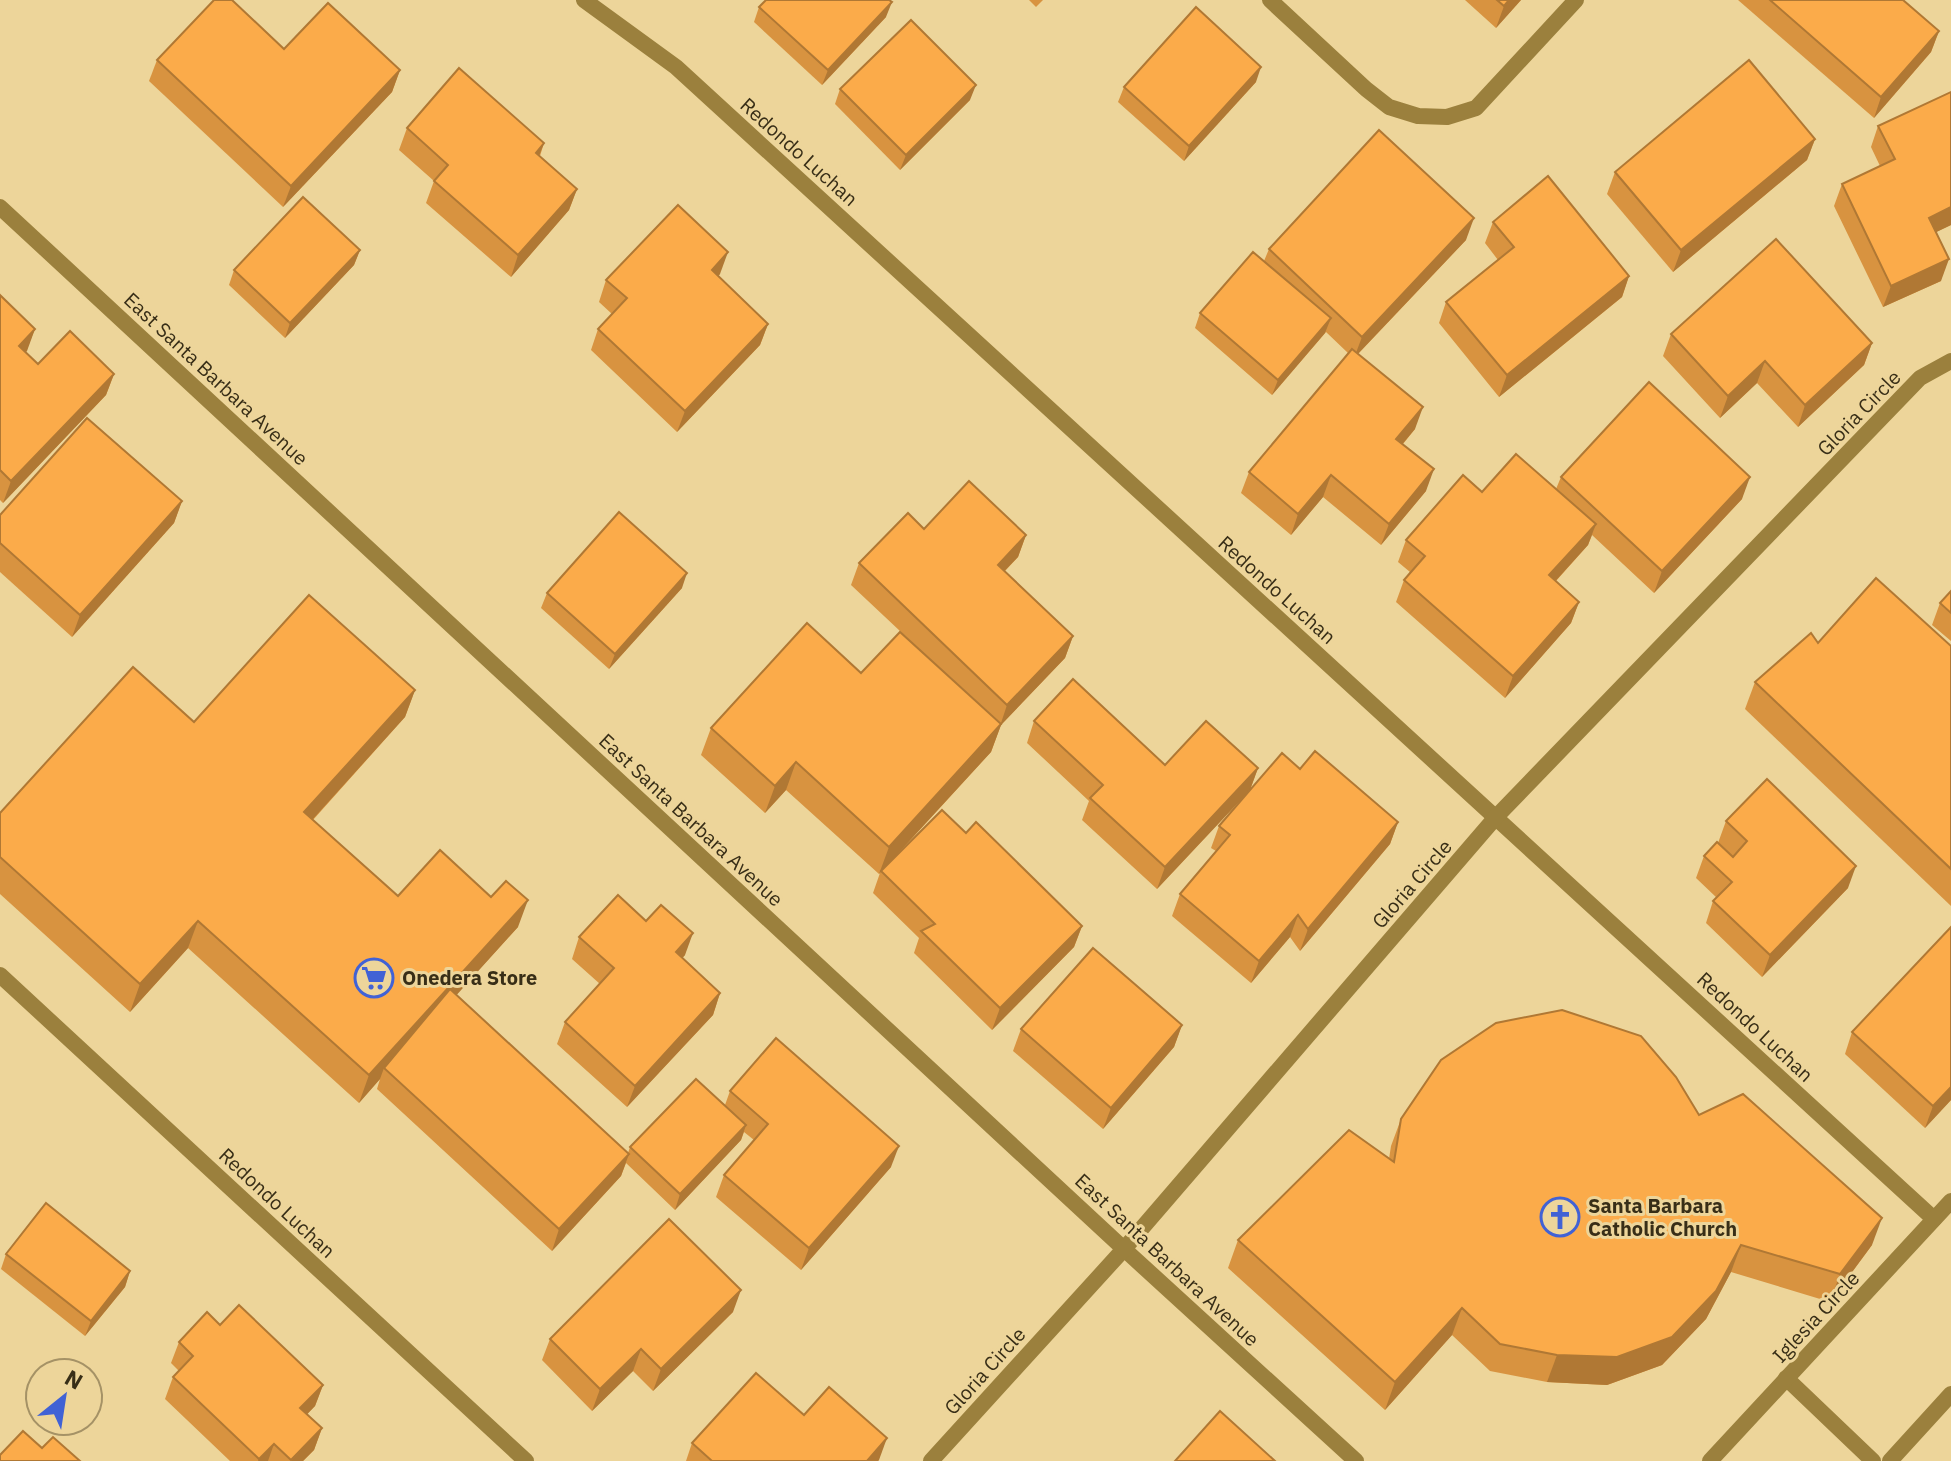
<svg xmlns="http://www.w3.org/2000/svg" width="1951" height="1461" viewBox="0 0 1951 1461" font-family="'IBM Plex Sans',sans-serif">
<rect width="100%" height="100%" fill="#edd59a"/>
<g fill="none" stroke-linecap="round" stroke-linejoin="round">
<g stroke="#9b803d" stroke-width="16">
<polyline points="1786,1378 1873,1461"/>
<polyline points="1890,1461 1951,1394"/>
</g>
<g stroke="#9b803d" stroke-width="16">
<polyline points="584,0 676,67 1934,1219"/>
<polyline points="1270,0 1366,89 1389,107 1418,116 1447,117 1476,108 1576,0"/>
<polyline points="0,207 1124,1249 1356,1461"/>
<polyline points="0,975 526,1461"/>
<polyline points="931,1461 1124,1249 1496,817 1920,378 1951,361"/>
<polyline points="1710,1461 1951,1201"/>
</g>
</g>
<g fill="#d89340">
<polygon points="1029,0 1043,0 1036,7"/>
<polygon points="1465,0 1521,0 1496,28"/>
<polygon points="1738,0 1903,0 1939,31 1931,52 1874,118"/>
<polygon points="759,7 886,17 822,85 754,22"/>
<polygon points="284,49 400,70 392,92 283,207 149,81 157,60"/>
<polygon points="1256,82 1184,161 1118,102 1124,87"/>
<polygon points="840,89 970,100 900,170 835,104"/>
<polygon points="1878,126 1951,225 1936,232 1941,281 1883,307 1834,206 1842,184 1880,166 1871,147"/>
<polygon points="407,128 544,143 540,156 577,189 569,210 511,277 426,203 434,181 399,150"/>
<polygon points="1815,139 1807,160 1673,272 1607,194 1615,172"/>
<polygon points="1493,222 1629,276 1622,297 1499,397 1439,323 1446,302 1498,260 1485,243"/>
<polygon points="1466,240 1358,354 1415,429 1403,444 1426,491 1381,545 1323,497 1291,535 1241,493 1249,472 1348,353 1326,332 1272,395 1195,328 1200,313 1264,261 1269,249"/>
<polygon points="360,250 354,265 285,338 229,285 234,270"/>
<polygon points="720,274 718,276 768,324 760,345 677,432 591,350 598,329 612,314 599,302 606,280"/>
<polygon points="0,295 35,329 25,353 38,364 114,374 106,395 3,503 0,500"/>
<polygon points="1671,334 1872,343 1864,365 1798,427 1757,383 1720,418 1663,356"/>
<polygon points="1561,477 1742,499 1654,593 1592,535 1588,545 1556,581 1579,602 1571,623 1505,698 1396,602 1404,580 1410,572 1398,562 1406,540 1482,492 1556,489"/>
<polygon points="182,501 174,523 72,637 0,572 0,515"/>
<polygon points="924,529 1026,535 1018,557 1005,571 1073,636 1065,658 1001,725 991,752 894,858 966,833 1082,926 1074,947 992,1030 914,953 919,938 873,893 880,873 879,874 786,790 765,813 701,755 711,728 861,673 917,647 851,585 859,563"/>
<polygon points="682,588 609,669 541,608 547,593"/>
<polygon points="1951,591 1951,641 1932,625 1940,603"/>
<polygon points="1818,643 1951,646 1951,906 1745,709 1755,682"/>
<polygon points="415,690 405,717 313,820 398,896 518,927 456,995 628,1153 630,1147 725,1105 730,1091 891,1167 801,1270 716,1197 724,1175 754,1140 744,1132 741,1140 675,1210 626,1163 621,1176 552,1251 377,1089 380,1079 359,1103 188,948 130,1012 0,894 0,813 194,722"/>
<polygon points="1034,721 1165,765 1258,768 1250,790 1157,889 1082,820 1089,801 1027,743"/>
<polygon points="1300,769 1398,822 1390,844 1300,951 1290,937 1251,983 1172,916 1180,894 1216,851 1211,848 1219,826"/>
<polygon points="1726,821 1848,888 1762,977 1706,923 1713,901 1717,898 1696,878 1704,856 1718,843"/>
<polygon points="1951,927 1951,1100 1925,1128 1845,1054 1852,1032"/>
<polygon points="579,937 685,955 682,958 720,993 713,1015 627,1107 557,1044 565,1022 600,984 572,959"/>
<polygon points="1182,1025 1174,1047 1103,1129 1013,1051 1021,1029"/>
<polygon points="1699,1115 1872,1245 1830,1302 1731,1272 1706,1319 1662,1365 1607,1385 1547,1382 1490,1371 1452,1335 1385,1410 1228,1268 1238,1240 1389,1159 1391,1146 1401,1119"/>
<polygon points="6,1254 130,1271 125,1287 85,1336 1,1269"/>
<polygon points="733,1312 653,1391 633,1371 592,1411 542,1360 550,1339"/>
<polygon points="220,1325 323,1385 315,1406 307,1414 322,1428 314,1450 303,1461 230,1461 165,1399 173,1377 179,1371 171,1363 179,1342"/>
<polygon points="692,1443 879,1460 878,1461 686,1461"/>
</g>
<g fill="#b07834">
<polygon points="1509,0 1521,0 1496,28 1504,6"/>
<polygon points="892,2 886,17 822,85 828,70"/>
<polygon points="1939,31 1931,52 1874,118 1881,97"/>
<polygon points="1261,67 1256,82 1184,161 1189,146"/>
<polygon points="400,70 392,92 283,207 291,186"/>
<polygon points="976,85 970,100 900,170 906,155"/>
<polygon points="1815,139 1807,160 1673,272 1681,250"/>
<polygon points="544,143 536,164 536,153"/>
<polygon points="577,189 569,210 511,277 518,255"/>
<polygon points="1951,207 1951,225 1922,239 1929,218"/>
<polygon points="1474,218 1466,240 1354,358 1362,337"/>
<polygon points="360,250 354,265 285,338 290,323"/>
<polygon points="728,252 720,274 704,292 712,270"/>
<polygon points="1949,259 1941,281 1883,307 1891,286"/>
<polygon points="1629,276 1622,297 1499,397 1507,375"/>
<polygon points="1331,318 1325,333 1272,395 1278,380"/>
<polygon points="768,324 760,345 677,432 685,411"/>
<polygon points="35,329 27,351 11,368 19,346"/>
<polygon points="1872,343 1864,365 1798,427 1805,405"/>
<polygon points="1765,361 1757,383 1720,418 1728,396"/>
<polygon points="114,374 106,395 3,503 11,481"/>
<polygon points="1423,407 1415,429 1389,460 1396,439"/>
<polygon points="1434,469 1426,491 1381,545 1389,524"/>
<polygon points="1331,475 1323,497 1291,535 1298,514"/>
<polygon points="1750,477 1742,499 1654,593 1662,571"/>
<polygon points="182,501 174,523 72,637 80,615"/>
<polygon points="1596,524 1588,545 1541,597 1549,575"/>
<polygon points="1026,535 1018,557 990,586 998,565"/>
<polygon points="687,573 682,588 609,669 615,654"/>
<polygon points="1579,602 1571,623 1505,698 1513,676"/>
<polygon points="1073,636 1065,658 1001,725 991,752 879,874 889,847 1000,726 1007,705"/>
<polygon points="415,690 405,717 294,840 304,812"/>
<polygon points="796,762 786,790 765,813 775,786"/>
<polygon points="1258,768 1250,790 1157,889 1165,867"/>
<polygon points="1398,822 1390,844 1300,951 1308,929"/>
<polygon points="1856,866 1848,888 1762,977 1770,955"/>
<polygon points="528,900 518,927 388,1071 384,1068 380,1079 359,1103 369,1075"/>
<polygon points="1298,915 1290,937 1251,983 1259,961"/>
<polygon points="198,921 188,948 130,1012 140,984"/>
<polygon points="1082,926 1074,947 992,1030 1000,1008"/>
<polygon points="693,933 685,955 668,974 676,952"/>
<polygon points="720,993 713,1015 627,1107 635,1086"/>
<polygon points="1182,1025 1174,1047 1103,1129 1111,1108"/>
<polygon points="1951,1087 1951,1100 1925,1128 1933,1106"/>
<polygon points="746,1125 741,1140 675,1210 680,1194"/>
<polygon points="899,1146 891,1167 801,1270 809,1248"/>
<polygon points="629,1154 621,1176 552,1251 559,1229"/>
<polygon points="1882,1218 1872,1245 1830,1302 1840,1274"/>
<polygon points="1741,1245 1731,1272 1706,1319 1662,1365 1607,1385 1547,1382 1557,1355"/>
<polygon points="130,1271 125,1287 85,1336 91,1321"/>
<polygon points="741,1290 733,1312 653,1391 661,1369"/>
<polygon points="1462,1308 1452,1335 1385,1410 1395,1382"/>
<polygon points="641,1349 633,1371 592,1411 600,1389"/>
<polygon points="323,1385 315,1406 292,1430 300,1408"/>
<polygon points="322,1428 314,1450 303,1461 291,1461"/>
<polygon points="887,1438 879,1460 878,1461 867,1461"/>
<polygon points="274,1444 268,1461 258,1461 259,1459"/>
</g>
<g fill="#fbab4a" stroke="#b07834" stroke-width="2">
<polygon points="214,0 232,0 284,49 328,3 400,70 291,186 157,60"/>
<polygon points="766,0 889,0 892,2 828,70 759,7"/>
<polygon points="1497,0 1509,0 1504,6"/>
<polygon points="1770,0 1903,0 1939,31 1881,97"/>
<polygon points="1196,7 1261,67 1189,146 1124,87"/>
<polygon points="911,20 976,85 906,155 840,89"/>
<polygon points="1749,60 1815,139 1681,250 1615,172"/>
<polygon points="459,68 544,143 536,153 577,189 518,255 434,181 448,165 407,128"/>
<polygon points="1951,92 1951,207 1929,218 1949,259 1891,286 1842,184 1895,159 1878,126"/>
<polygon points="1379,130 1474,218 1362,337 1269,249"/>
<polygon points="1548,176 1629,276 1507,375 1446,302 1514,247 1493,222"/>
<polygon points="303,197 360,250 290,323 234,270"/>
<polygon points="678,205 728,252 712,270 768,324 685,411 598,329 627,298 606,280"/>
<polygon points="1776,239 1872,343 1805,405 1765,361 1728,396 1671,334"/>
<polygon points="1253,252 1331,318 1278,380 1200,313"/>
<polygon points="0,295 35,329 19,346 38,364 70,331 114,374 11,481 0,470"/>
<polygon points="1352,349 1423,407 1396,439 1434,469 1389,524 1331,475 1298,514 1249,472"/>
<polygon points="1649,382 1750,477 1662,571 1561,477"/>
<polygon points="87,418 182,501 80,615 0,543 0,515"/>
<polygon points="1516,454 1596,524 1549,575 1579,602 1513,676 1404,580 1425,556 1406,540 1463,475 1482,492"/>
<polygon points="969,481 1026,535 998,565 1073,636 1007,705 859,563 908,513 924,529"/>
<polygon points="619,512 687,573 615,654 547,593"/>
<polygon points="1876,578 1951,646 1951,869 1755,682 1811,633 1818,643"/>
<polygon points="1951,591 1951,613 1940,603"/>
<polygon points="309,595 415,690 304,812 398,896 440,850 491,897 506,881 528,900 369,1075 198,921 140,984 0,857 0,813 133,667 194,722"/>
<polygon points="807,623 861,673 900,632 1001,724 889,847 796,762 775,786 711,728"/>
<polygon points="1073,679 1165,765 1206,721 1258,768 1165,867 1090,798 1103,785 1034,721"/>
<polygon points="1315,751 1398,822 1308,929 1298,915 1259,961 1180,894 1230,835 1219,826 1282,753 1300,769"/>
<polygon points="1767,779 1856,866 1770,955 1713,901 1732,882 1704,856 1717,842 1733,857 1747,841 1726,821"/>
<polygon points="942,810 966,833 976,822 1082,926 1000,1008 921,931 935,924 881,871"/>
<polygon points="618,895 646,921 661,905 693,933 676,952 720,993 635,1086 565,1022 614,968 579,937"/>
<polygon points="1951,927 1951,1087 1933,1106 1852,1032"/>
<polygon points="1093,948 1182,1025 1111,1108 1021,1029"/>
<polygon points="450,989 629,1154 559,1229 384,1068"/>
<polygon points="1562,1010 1641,1036 1676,1077 1699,1115 1743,1094 1882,1218 1840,1274 1741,1245 1716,1291 1672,1337 1617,1357 1557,1355 1500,1344 1462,1308 1395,1382 1238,1240 1349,1130 1394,1162 1401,1119 1441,1060 1496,1023"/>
<polygon points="776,1038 899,1146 809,1248 724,1175 768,1124 730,1091"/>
<polygon points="696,1079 746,1125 680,1194 630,1147"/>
<polygon points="46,1203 130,1271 91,1321 6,1254"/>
<polygon points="669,1219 741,1290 661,1369 641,1349 600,1389 550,1339"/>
<polygon points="239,1305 323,1385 300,1408 322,1428 291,1460 274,1444 259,1459 173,1377 193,1356 179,1342 207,1312 220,1325"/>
<polygon points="756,1373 804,1415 829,1387 887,1438 867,1461 712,1461 692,1443"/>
<polygon points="1220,1411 1275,1461 1175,1461"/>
<polygon points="23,1431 42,1448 53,1437 80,1461 0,1461 0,1455"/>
</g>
<defs>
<g id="supermarket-ring" transform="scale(2)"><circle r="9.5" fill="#edd59a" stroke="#4162d5" stroke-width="1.5"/><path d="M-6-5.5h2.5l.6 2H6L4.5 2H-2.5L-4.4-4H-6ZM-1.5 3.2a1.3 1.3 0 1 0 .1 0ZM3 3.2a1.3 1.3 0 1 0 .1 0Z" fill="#4162d5"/></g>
<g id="church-ring" transform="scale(2)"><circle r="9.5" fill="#edd59a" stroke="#4162d5" stroke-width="1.5"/><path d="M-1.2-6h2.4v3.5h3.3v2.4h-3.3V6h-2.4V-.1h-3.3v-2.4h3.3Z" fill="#4162d5"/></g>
</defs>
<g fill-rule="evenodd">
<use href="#supermarket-ring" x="374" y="978"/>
<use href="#church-ring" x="1560" y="1217"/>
</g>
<g text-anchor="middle" stroke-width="6" stroke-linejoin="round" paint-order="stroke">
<g font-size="20" fill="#382e17" stroke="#edd59a">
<text transform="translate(799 152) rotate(42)" y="7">Redondo Luchan</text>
<text transform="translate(216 379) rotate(43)" y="7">East Santa Barbara Avenue</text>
<text transform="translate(1859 413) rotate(-46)" y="7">Gloria Circle</text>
<text transform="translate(1277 590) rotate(42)" y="7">Redondo Luchan</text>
<text transform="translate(691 820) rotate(43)" y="7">East Santa Barbara Avenue</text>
<text transform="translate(1412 884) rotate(-49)" y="7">Gloria Circle</text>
<text transform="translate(1755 1027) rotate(43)" y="7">Redondo Luchan</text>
<text transform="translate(277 1203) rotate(43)" y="7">Redondo Luchan</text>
<text transform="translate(1167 1260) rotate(43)" y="7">East Santa Barbara Avenue</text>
<text transform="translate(1816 1317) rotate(-47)" y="7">Iglesia Circle</text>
<text transform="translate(985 1371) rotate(-48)" y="7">Gloria Circle</text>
</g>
<g font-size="20" font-weight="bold" fill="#382e17" stroke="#edd59a" text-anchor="start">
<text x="402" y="985">Onedera Store</text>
<text x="1588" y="1213">Santa Barbara<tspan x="1588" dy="23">Catholic Church</tspan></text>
</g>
</g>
<g transform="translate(64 1397) rotate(30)"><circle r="38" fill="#edd59a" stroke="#a59266" stroke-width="2"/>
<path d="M0-6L14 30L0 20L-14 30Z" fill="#4162d5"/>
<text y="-12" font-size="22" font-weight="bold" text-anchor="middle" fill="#382e17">N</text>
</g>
</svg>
